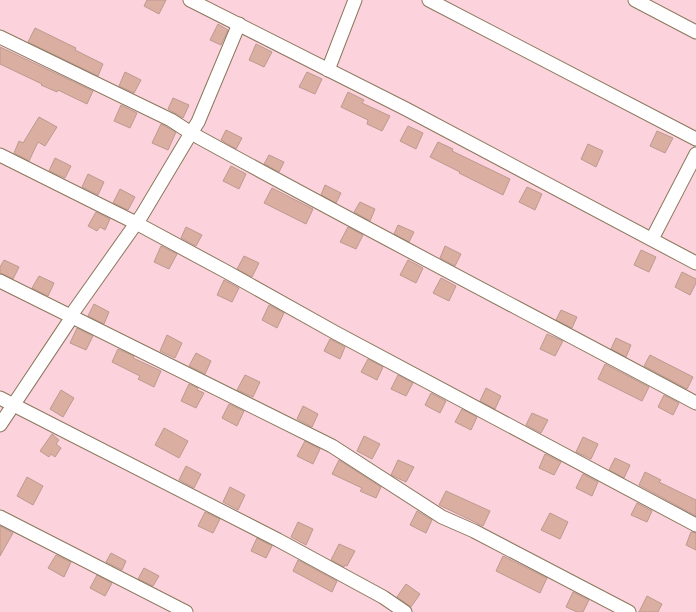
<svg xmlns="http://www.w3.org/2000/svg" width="696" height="612" viewBox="0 0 696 612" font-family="Ubuntu,sans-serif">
<rect width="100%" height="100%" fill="#fcead2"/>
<rect fill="#fcd3dc" x="0" y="0" width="696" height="612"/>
<g fill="#daafa2" stroke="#bd998e">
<polygon points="147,0 166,0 159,14 144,6"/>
<polygon points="218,24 228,30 221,45 210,40"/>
<polygon points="35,28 76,48 75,50 103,64 98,76 28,42"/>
<polygon points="256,44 272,52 264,67 249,60"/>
<polygon points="0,47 93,91 87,104 58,90 57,92 41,85 42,84 0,64"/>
<polygon points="125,72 141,80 134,93 119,86"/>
<polygon points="307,72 322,79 315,94 299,87"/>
<polygon points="348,92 364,100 362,103 390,116 382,131 367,124 368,120 341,107"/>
<polygon points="173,98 189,105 183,118 168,109"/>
<polygon points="121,105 137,113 130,128 114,121"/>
<polygon points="39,117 57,127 45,146 38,142 29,161 14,153 19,141 23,143"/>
<polygon points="161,124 176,132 168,150 152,143"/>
<polygon points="408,126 423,133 416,149 400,141"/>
<polygon points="226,130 242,138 236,149 221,140"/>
<polygon points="657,131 673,138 665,153 650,146"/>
<polygon points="438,142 453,149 452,151 510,179 503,195 459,173 460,172 430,157"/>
<polygon points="588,144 603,151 596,167 581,159"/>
<polygon points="269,155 284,162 279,172 264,164"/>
<polygon points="55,158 71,166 65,178 49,171"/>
<polygon points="231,166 246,174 239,189 223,181"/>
<polygon points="88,174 104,182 98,195 82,187"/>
<polygon points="325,185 341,193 336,203 321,195"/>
<polygon points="527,187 542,194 535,210 519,202"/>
<polygon points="272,188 313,209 306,224 264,203"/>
<polygon points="120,189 135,197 128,210 113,203"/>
<polygon points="360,202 375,209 370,221 354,212"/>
<polygon points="96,212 110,219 105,230 100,227 97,231 88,226"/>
<polygon points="398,225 414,232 409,242 394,234"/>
<polygon points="186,227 202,235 196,246 181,238"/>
<polygon points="348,227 363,235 356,249 340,242"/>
<polygon points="161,246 177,254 169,269 154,262"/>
<polygon points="445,246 461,254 455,266 440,258"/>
<polygon points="641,250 656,257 649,272 634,265"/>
<polygon points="244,256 259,263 252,277 237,269"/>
<polygon points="4,260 19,267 13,279 0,273 0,267"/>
<polygon points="408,260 423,268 416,283 400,275"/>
<polygon points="682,272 696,279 696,283 690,295 675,287"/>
<polygon points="39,276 54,283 48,296 32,288"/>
<polygon points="441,278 456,286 449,301 433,293"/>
<polygon points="224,280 239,288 232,302 217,295"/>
<polygon points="94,304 109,312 104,324 88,316"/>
<polygon points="269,305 284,313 277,328 262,320"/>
<polygon points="561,310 577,317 572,328 556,320"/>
<polygon points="77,328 93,336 86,350 70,343"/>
<polygon points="547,334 563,341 555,356 540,349"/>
<polygon points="167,335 182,343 175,358 160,351"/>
<polygon points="616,338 631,345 626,357 611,349"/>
<polygon points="330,339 345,347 340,359 324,351"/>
<polygon points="118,349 134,356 133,358 161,371 154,387 138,379 140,376 112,362"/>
<polygon points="196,353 211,361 205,374 189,366"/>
<polygon points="650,355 693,377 687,389 644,366"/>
<polygon points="368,359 383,367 377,380 361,372"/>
<polygon points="605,364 649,387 642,401 598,379"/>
<polygon points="245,375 260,382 253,397 237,390"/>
<polygon points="398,375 413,383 406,396 391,389"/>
<polygon points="189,384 198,388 197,390 204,393 196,408 181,401"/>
<polygon points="486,388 501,396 495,409 480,401"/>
<polygon points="61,390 74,398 63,417 50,409"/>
<polygon points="431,393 446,401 440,413 425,405"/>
<polygon points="664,395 679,403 673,415 658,407"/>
<polygon points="229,404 244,411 237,426 222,418"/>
<polygon points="303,406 318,414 312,427 297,419"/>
<polygon points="462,409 477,417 471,430 455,422"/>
<polygon points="532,413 548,420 541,433 526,425"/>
<polygon points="164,428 188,441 179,458 155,445"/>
<polygon points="52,434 59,440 56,444 61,448 55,457 51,454 49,457 40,451"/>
<polygon points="364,436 380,444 372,459 357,451"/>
<polygon points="583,437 598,444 591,459 576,452"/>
<polygon points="305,441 320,449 313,464 297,456"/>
<polygon points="545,454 561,462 554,475 539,468"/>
<polygon points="615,458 630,465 624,478 609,470"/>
<polygon points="339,460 381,487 376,498 360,491 362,488 332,474"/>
<polygon points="398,460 414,467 406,482 391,475"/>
<polygon points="186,466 201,474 194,488 179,480"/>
<polygon points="645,472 661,480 659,482 696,500 696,516 639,485"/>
<polygon points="583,474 598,482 592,496 576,488"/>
<polygon points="27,477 43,486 33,505 17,496"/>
<polygon points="230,487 245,495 238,510 223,502"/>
<polygon points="446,491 490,511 483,526 439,505"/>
<polygon points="637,503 652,511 647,522 631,515"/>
<polygon points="417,511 432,520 426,533 410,525"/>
<polygon points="205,512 220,519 213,533 198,526"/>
<polygon points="550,513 568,522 560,539 541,530"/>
<polygon points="298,522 313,529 306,545 291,537"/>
<polygon points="0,526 13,533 0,556"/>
<polygon points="691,532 696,533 696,550 686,545"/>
<polygon points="257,538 272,546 266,558 251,551"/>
<polygon points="339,544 355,551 347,566 345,565 344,567 331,560"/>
<polygon points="111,553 126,561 122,570 106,562"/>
<polygon points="56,555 71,562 64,577 48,568"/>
<polygon points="503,556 547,578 540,593 496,571"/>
<polygon points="298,560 337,581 332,592 293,571"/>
<polygon points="144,568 159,576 153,586 138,579"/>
<polygon points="97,575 112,583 105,596 90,588"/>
<polygon points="406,584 420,594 411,607 397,597"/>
<polygon points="573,592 589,600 583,612 577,612 566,607"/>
<polygon points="647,596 662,604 658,612 639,612"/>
</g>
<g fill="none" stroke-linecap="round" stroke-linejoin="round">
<g stroke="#8b775c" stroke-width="15">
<g id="minor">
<polyline points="190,0 406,109 696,263"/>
<polyline points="429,0 696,139"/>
<polyline points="635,0 696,32"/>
<path d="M0 37 171 120 191 133C358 225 528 313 696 403"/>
<polyline points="328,70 355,0"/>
<polyline points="0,155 136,223 227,272 336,333 696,525"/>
<polyline points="652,239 696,154"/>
<polyline points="0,281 332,446 442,517 474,531 629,612"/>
<polyline points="0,398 278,540 383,597 405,612"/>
<polyline points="0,425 72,317 74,311 142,215 191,133 198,122 239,24"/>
<polyline points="0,517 186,612"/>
</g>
</g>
<use href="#minor" stroke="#fff" stroke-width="13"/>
</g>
</svg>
